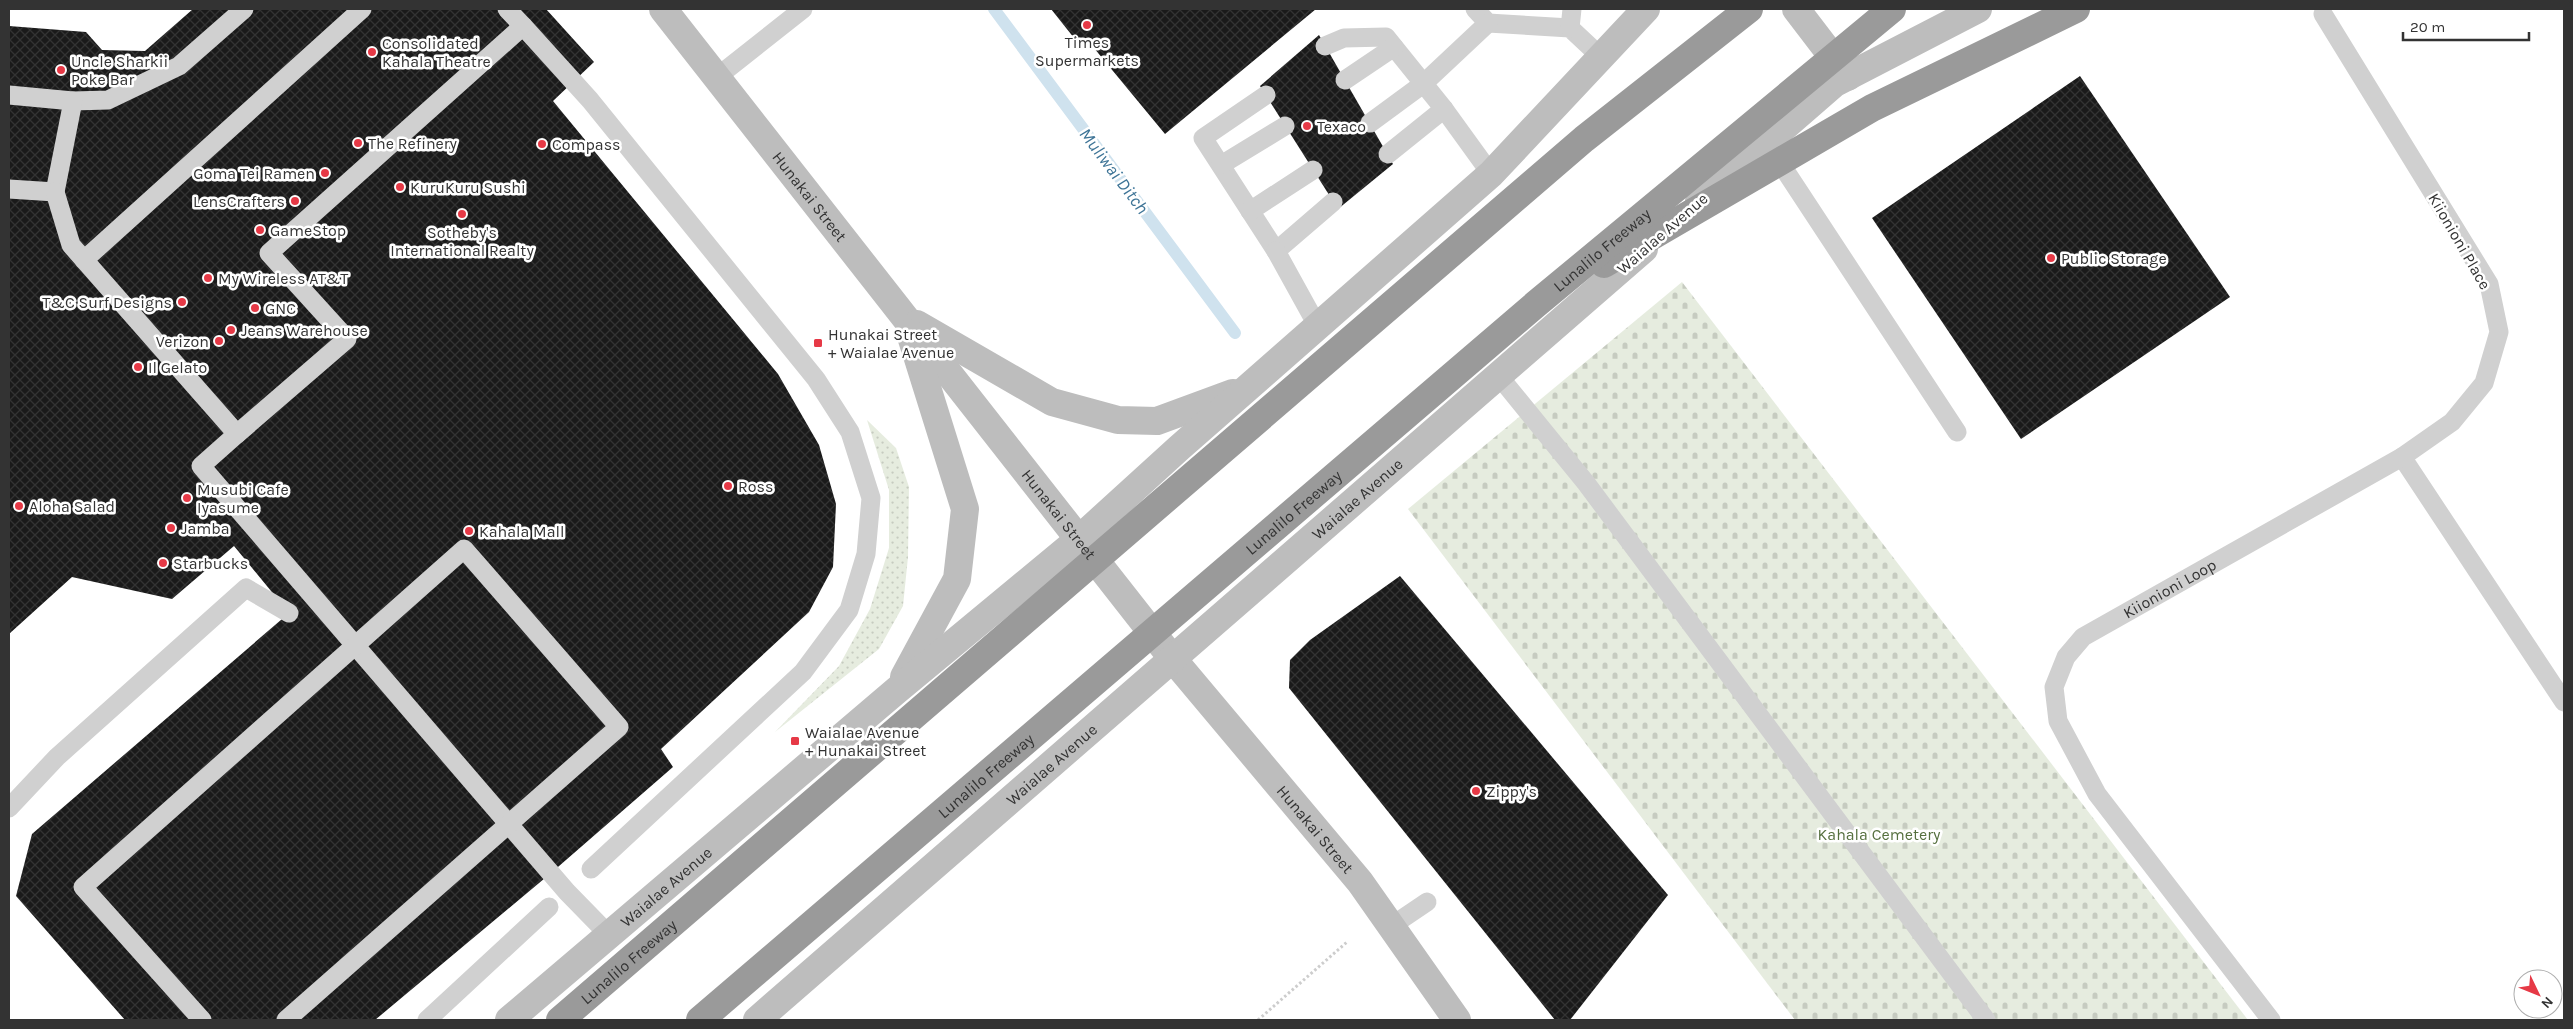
<svg xmlns="http://www.w3.org/2000/svg" width="2573" height="1029" viewBox="0 0 2573 1029" font-family="Karla,sans-serif">
<defs>
<pattern id="grass-dots" width="8" height="8" patternUnits="userSpaceOnUse" patternTransform="scale(1.25)"><rect width="8" height="8" fill="#e6ecdf"/><path d="M2 2h.1M6 6h.1" fill="none" stroke="#c6cbc0" stroke-width="1.8" stroke-linecap="round"/></pattern>
<pattern id="cemetery-stones" width="16" height="16" patternUnits="userSpaceOnUse" patternTransform="scale(1.25)"><rect width="16" height="16" fill="#e6ecdf"/><path d="M2 7V4a2 2 0 0 1 4 0v3zM10 15v-3a2 2 0 0 1 4 0v3z" fill="#c6cbc0"/></pattern>
<pattern id="building-cross-hatch" width="8" height="8" patternUnits="userSpaceOnUse" patternTransform="scale(1.25)"><rect width="8" height="8" fill="#1a1a1a"/><path d="M0 0l8 8M0 8l8-8" fill="none" stroke="#333"/></pattern>
</defs>
<rect width="100%" height="100%" fill="#fff"/>
<polygon fill="url(#grass-dots)" points="867,420 896,448 909,487 908,557 903,606 879,649 775,732 839,666 870,609 889,548 889,490"/>
<polygon fill="url(#cemetery-stones)" points="1682,282 2248,1020 1795,1020 1408,509"/>
<g fill="none" stroke-linecap="round" stroke-linejoin="round">
<polyline stroke="#cfe2ee" stroke-width="12" points="994,9 1235,333"/>
</g>
<g fill="url(#building-cross-hatch)">
<polygon points="193,9 546,9 594,62 553,101 778,374 819,445 836,504 833,567 809,612 661,749 673,767 551,873 375,1020 125,1020 16,896 32,834 289,613 234,546 172,599 72,577 9,634 9,26 86,32 102,50 145,51"/>
<polygon points="1051,9 1316,9 1165,134 1089,42 1082,48"/>
<polygon points="1319,35 1393,164 1338,209 1260,86"/>
<polygon points="2080,76 2230,297 2021,439 1872,218"/>
<polygon points="1400,576 1668,895 1570,1020 1555,1020 1289,688 1290,660 1310,640"/>
</g>
<g fill="none" stroke-linecap="round" stroke-linejoin="round">
<polyline stroke="#cdcdcd" stroke-width="3" stroke-dasharray="2.5 2.5" stroke-linecap="butt" points="1258,1020 1347,942"/>
<g stroke="#d0d0d0" stroke-width="19">
<polyline points="1475,9 1488,23 1570,28 1602,58"/>
<polyline points="523,26 590,100 816,379 850,432 871,498 866,554 849,610 803,672 591,869"/>
<polyline points="1570,28 1572,9"/>
<polyline points="1325,46 1344,38 1386,37 1444,109 1491,174"/>
<polyline points="717,77 803,9"/>
<polyline points="1345,80 1394,47"/>
<polyline points="9,95 73,101 108,100 179,66 244,9"/>
<polyline points="1266,95 1203,138 1276,251 1333,202"/>
<polyline points="1370,123 1423,84 1488,23"/>
<polyline points="1773,152 1957,432"/>
<polyline points="1388,154 1444,109"/>
<polyline points="1221,165 1285,126"/>
<polyline points="9,189 55,192 73,101"/>
<polyline points="55,192 71,245 237,434 347,339 269,253 523,26 507,9"/>
<polyline points="1250,211 1313,170"/>
<polyline points="1276,251 1318,327"/>
<polyline points="84,260 362,9"/>
<polyline points="1498,375 1586,483 1986,1020"/>
<polyline points="237,434 201,466 567,892 609,935"/>
<polyline points="2402,457 2564,702"/>
<polyline points="9,808 57,757 246,588 289,613"/>
<polyline points="1390,927 1427,902"/>
<polyline points="202,1020 83,887 464,549 619,727 286,1020"/>
<polyline points="427,1020 549,907"/>
<path id="s1" d="M2271 1020 2097 794 2058 721 2054 687 2066 657 2083 637 2402 457 2452 422 2484 383 2499 332 2489 284 2323 14"/>
</g>
<g stroke="#bdbdbd" stroke-width="28">
<path id="s2" d="M663 9 1172 658 1360 882 1457 1020"/>
<polyline points="1796,9 1848,77"/>
<polyline points="1699,201 1835,83 1978,9"/>
<polyline points="917,324 1052,402 1118,420 1157,421 1233,393"/>
<polyline points="904,677 957,579 965,509 910,333"/>
<path id="s3" d="M509 1020 897 690 1078 540 1179 448 1491 174 1646 9"/>
<path id="s4" d="M757 1020 1644 249"/>
</g>
<g stroke="#9a9a9a" stroke-width="28">
<polyline points="1604,264 1872,108 2076,9"/>
<path id="s5" d="M560 1020 1584 139 1749 9"/>
<path id="s6" d="M700 1020 1536 304 1892 9"/>
</g>
</g>
<g fill="#e63946" stroke="#fff" stroke-width="2">
<circle cx="1087" cy="25" r="5"/>
<circle cx="372" cy="52" r="5"/>
<circle cx="61" cy="70" r="5"/>
<circle cx="1307" cy="126" r="5"/>
<circle cx="358" cy="143" r="5"/>
<circle cx="542" cy="144" r="5"/>
<circle cx="325" cy="173" r="5"/>
<circle cx="400" cy="187" r="5"/>
<circle cx="295" cy="201" r="5"/>
<circle cx="462" cy="214" r="5"/>
<circle cx="260" cy="230" r="5"/>
<circle cx="2051" cy="258" r="5"/>
<circle cx="208" cy="278" r="5"/>
<circle cx="182" cy="302" r="5"/>
<circle cx="255" cy="308" r="5"/>
<circle cx="231" cy="330" r="5"/>
<circle cx="219" cy="341" r="5"/>
<rect x="813" y="338" width="10" height="10" rx="2.5"/>
<circle cx="138" cy="367" r="5"/>
<circle cx="728" cy="486" r="5"/>
<circle cx="187" cy="498" r="5"/>
<circle cx="19" cy="506" r="5"/>
<circle cx="171" cy="528" r="5"/>
<circle cx="469" cy="531" r="5"/>
<circle cx="163" cy="563" r="5"/>
<rect x="790" y="736" width="10" height="10" rx="2.5"/>
<circle cx="1476" cy="791" r="5"/>
</g>
<g text-anchor="middle" stroke-width="5" stroke-linejoin="round" paint-order="stroke">
<g font-size="16" fill="#333" stroke="#fff" text-anchor="start">
<text x="1087" y="48" text-anchor="middle">Times<tspan x="1087" dy="18">Supermarkets</tspan></text>
<text x="382" y="49">Consolidated<tspan x="382" dy="18">Kahala Theatre</tspan></text>
<text x="71" y="67">Uncle Sharkii<tspan x="71" dy="18">Poke Bar</tspan></text>
<text x="1317" y="132">Texaco</text>
<text x="368" y="149">The Refinery</text>
<text x="552" y="150">Compass</text>
<text x="315" y="179" text-anchor="end">Goma Tei Ramen</text>
<text x="410" y="193">KuruKuru Sushi</text>
<text x="285" y="207" text-anchor="end">LensCrafters</text>
<text x="270" y="236">GameStop</text>
<text x="462" y="238" text-anchor="middle">Sotheby's<tspan x="462" dy="18">International Realty</tspan></text>
<text x="2061" y="264">Public Storage</text>
<text x="218" y="284">My Wireless AT&amp;T</text>
<text x="172" y="308" text-anchor="end">T&amp;C Surf Designs</text>
<text x="265" y="314">GNC</text>
<text x="241" y="336">Jeans Warehouse</text>
<text x="828" y="340">Hunakai Street<tspan x="828" dy="18">+ Waialae Avenue</tspan></text>
<text x="209" y="347" text-anchor="end">Verizon</text>
<text x="148" y="373">Il Gelato</text>
<text x="738" y="492">Ross</text>
<text x="197" y="495">Musubi Cafe<tspan x="197" dy="18">Iyasume</tspan></text>
<text x="29" y="512">Aloha Salad</text>
<text x="181" y="534">Jamba</text>
<text x="479" y="537">Kahala Mall</text>
<text x="173" y="569">Starbucks</text>
<text x="805" y="738">Waialae Avenue<tspan x="805" dy="18">+ Hunakai Street</tspan></text>
<text x="1486" y="797">Zippy's</text>
</g>
<g font-size="16" fill="#333" stroke="#fff">
<text dy="6" stroke="none"><textPath href="#s2" startOffset="238">Hunakai Street</textPath></text>
<text transform="translate(1662 233) rotate(-41)" y="6">Waialae Avenue</text>
<text transform="translate(2460 241) rotate(60)" y="6">Kiionioni Place</text>
<text dy="6" stroke="none"><textPath href="#s6" startOffset="1186">Lunalilo Freeway</textPath></text>
<text dy="6" stroke="none"><textPath href="#s4" startOffset="795">Waialae Avenue</textPath></text>
<text dy="6" stroke="none"><textPath href="#s6" startOffset="781">Lunalilo Freeway</textPath></text>
<text dy="6" stroke="none"><textPath href="#s2" startOffset="642">Hunakai Street</textPath></text>
<text dy="6" stroke="none"><textPath href="#s1" startOffset="560">Kiionioni Loop</textPath></text>
<text dy="6" stroke="none"><textPath href="#s4" startOffset="390">Waialae Avenue</textPath></text>
<text dy="6" stroke="none"><textPath href="#s6" startOffset="376">Lunalilo Freeway</textPath></text>
<text dy="6" stroke="none"><textPath href="#s2" startOffset="1048">Hunakai Street</textPath></text>
<text dy="6" stroke="none"><textPath href="#s3" startOffset="206">Waialae Avenue</textPath></text>
<text dy="6" stroke="none"><textPath href="#s5" startOffset="90">Lunalilo Freeway</textPath></text>
</g>
<g font-size="16" fill="#56703f" stroke="#fff">
<text x="1879" y="840">Kahala Cemetery</text>
</g>
<g font-size="18" font-style="italic" fill="#3f7597" stroke="#fff">
<text transform="translate(1114 171) rotate(53)" y="6">Muliwai Ditch</text>
</g>
</g>
<rect width="2573" height="1029" fill="none" stroke="#333333" stroke-width="20"/>
<g transform="translate(2538 994) rotate(133)"><circle r="24" fill="#ffffff" stroke="#adadad"/>
<path d="M0-4L9 19L0 12L-9 19Z" fill="#e63946"/>
<text y="-8" font-size="14" font-weight="bold" text-anchor="middle" fill="#333333">N</text>
</g>
<path d="M2403 32v8h126v-8" fill="none" stroke="#333333" stroke-width="2.5"/>
<text x="2410" y="32" font-size="15" fill="#333333" stroke="#ffffff" stroke-width="4" paint-order="stroke">20 m</text>
</svg>
